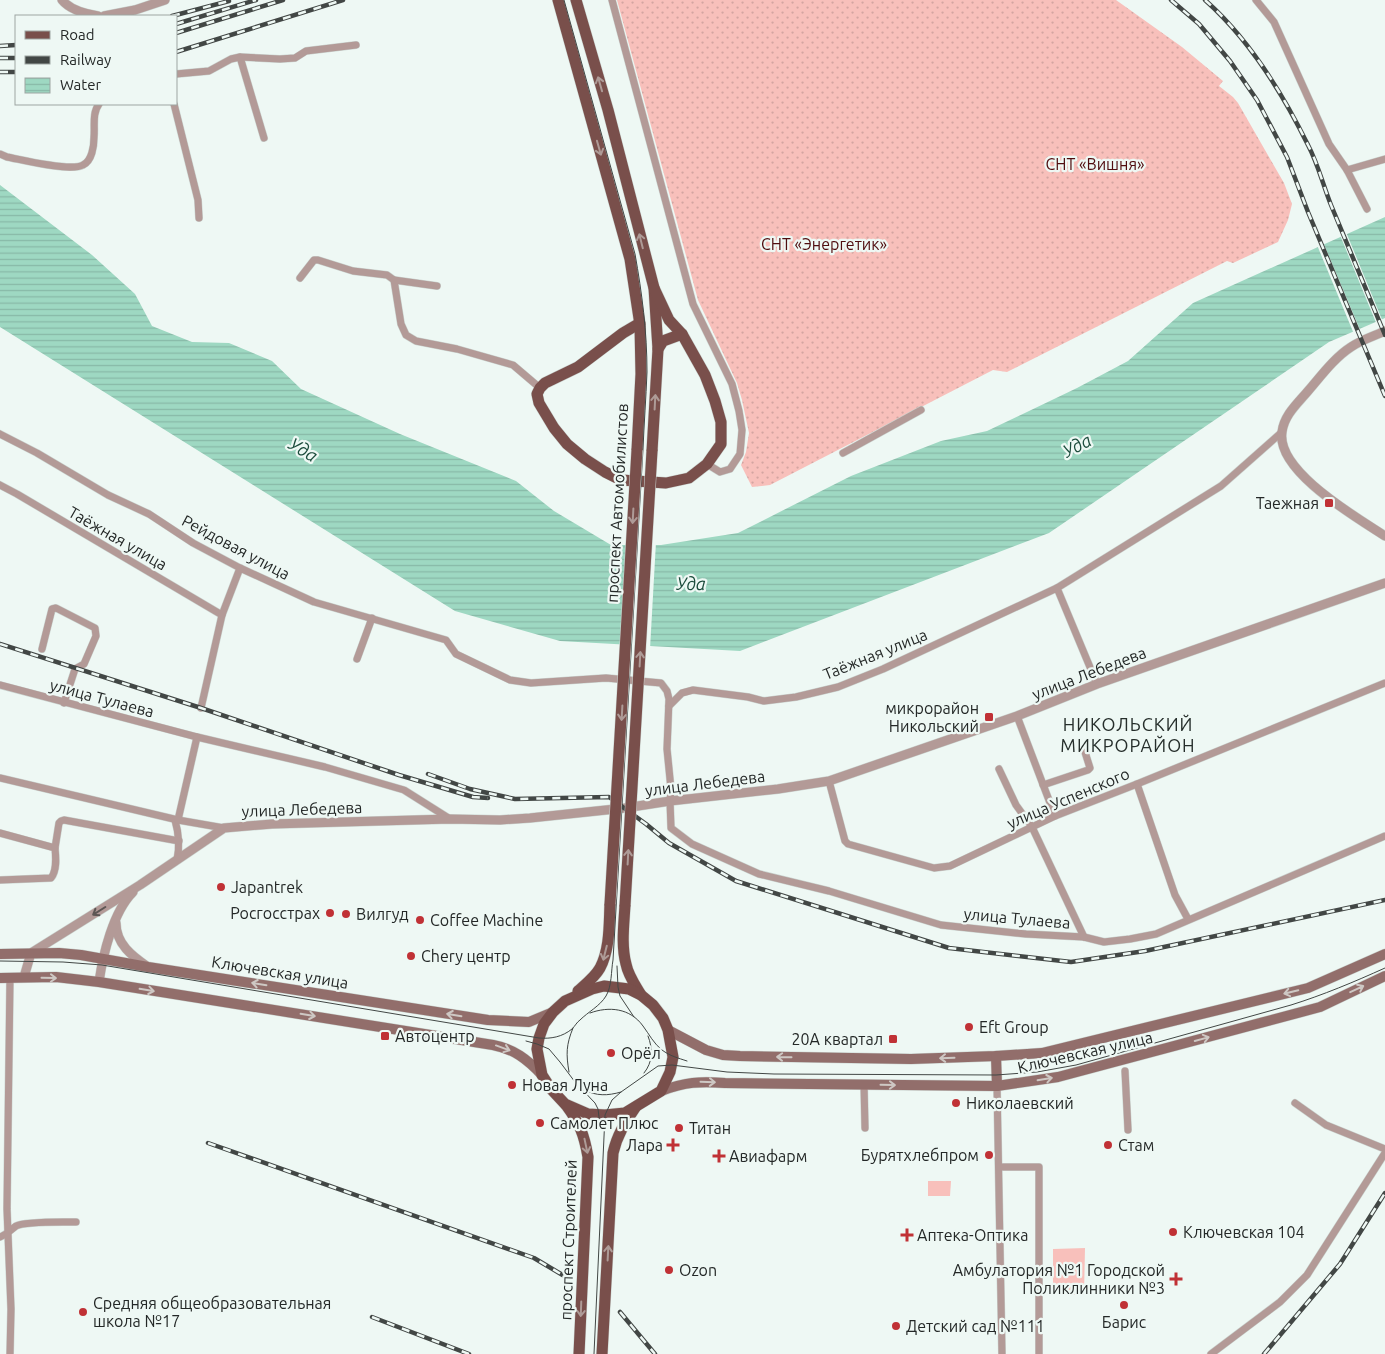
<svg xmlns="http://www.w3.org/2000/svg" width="1385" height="1354" viewBox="0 0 1385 1354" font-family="Ubuntu,sans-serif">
<defs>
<pattern id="grass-dots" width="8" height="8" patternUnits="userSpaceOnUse" patternTransform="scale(1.25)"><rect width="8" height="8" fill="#f8c0bb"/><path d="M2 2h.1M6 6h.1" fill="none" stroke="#d4a5a1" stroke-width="1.8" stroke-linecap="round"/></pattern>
<pattern id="water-rules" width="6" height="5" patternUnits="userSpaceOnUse" patternTransform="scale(1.25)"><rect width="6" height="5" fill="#9ed8c2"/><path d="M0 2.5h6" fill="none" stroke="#88b9a7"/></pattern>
</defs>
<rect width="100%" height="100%" fill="#eef8f4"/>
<polygon fill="url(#grass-dots)" points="617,0 1116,0 1182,47 1223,81 1219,86 1233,97 1238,103 1284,183 1292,204 1288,220 1278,242 1233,263 1227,261 1007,372 993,370 770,485 752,487 741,465 746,452 749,433 742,400 737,383 698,300"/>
<g fill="#f8c0bb">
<polygon points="928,1181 951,1181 950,1196 928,1196"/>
<polygon points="1085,1248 1084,1295 1053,1294 1053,1249"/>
</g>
<polygon fill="url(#water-rules)" points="0,185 92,255 135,294 152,326 192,342 229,343 272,361 301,389 400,434 516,481 554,511 611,545 661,545 738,533 851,476 941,441 987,431 1077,388 1128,361 1193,303 1385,217 1385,318 1329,342 1049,533 740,651 560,641 455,611 0,327"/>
<g fill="#eef8f4">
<polygon points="1346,232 1383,322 1377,325 1340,235"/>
<polygon points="1323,242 1361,332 1354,334 1317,245"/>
<polygon points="627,542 656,542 650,649 621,647"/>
</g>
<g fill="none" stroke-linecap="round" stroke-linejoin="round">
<g stroke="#cad3cf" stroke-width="8">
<g id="minor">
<polyline points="612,0 693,304 732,384 739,411 742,430 740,454 730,469 720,472 707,464"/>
<polyline points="1256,0 1274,22 1329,144 1347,170 1367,209"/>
<polyline points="240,57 264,138"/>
<polyline points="176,74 209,71 231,59 240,57 280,59 295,58 306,51 356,45"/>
<polyline points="174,104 198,200 199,218"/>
<path d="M0 154 7 157C23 160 70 172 83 165 92 161 94 146 94 137 95 126 92 113 99 104"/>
<polyline points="1347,170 1385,159"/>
<polyline points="300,278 314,260 318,260 353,271 387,275 394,280 401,324 406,335 416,341 457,349 513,365 540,388"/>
<polyline points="394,280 437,286"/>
<polyline points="0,434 37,453 108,495 149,514 193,543 240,568 314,602 446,640 456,654 510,680 531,683 606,678 661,683 667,691 669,699 667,749 671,789 670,801 671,828 692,844 759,874 829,891 941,925 1026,934 1084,937 1104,942 1130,939 1156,934 1385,836"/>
<polyline points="843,453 921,410"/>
<polyline points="0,485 17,494 222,615"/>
<polyline points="1057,588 1221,486 1282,432"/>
<polyline points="42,649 52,609 56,608 95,628 96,636 84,664 75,669 64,703"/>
<polyline points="357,659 372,618"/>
<polyline points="0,685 197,737 325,767 404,790 450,819"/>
<polyline points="669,706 682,693 693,690 748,697 764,701 796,697 838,687 883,669 1057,588 1097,684"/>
<polyline points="201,708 222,615 240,568"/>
<polyline points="1017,716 1055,816"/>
<polyline points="999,769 1016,805 1032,827 1084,937"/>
<polyline points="0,778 178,820 224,828"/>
<polyline points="829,781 845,841 848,844 934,868 950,866 1055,816 1137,784 1385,683"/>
<polyline points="1137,784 1175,895 1188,919"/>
<polyline points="1043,785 1088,770 1090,768 1084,749"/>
<path d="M175 820C179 834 180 846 177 860"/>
<polyline points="178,820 197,737"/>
<path d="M0 833 55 848C56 858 57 871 51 878L0 880"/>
<polyline points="55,848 59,823 61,821 64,820 179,841"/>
<polyline points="1125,1071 1128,1130"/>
<polyline points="864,1084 865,1128"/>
<polyline points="997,1086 1002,1354"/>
<polyline points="1295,1103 1326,1125 1385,1149"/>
<polyline points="999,1167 1039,1167 1039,1354"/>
<path d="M0 1237C8 1234 10 1230 16 1226 25 1221 65 1222 76 1222"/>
<polyline points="10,1354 11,1309 7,1209 10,978"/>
<polyline points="1211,1354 1280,1302 1307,1275 1385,1153"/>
</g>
</g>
<g stroke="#cad3cf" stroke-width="10">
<g id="tertiary">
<path d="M62 0C70 10 86 14 98 16"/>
<polyline points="104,16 135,10 165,0"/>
<path d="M1385 331C1374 336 1361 340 1351 347 1334 358 1321 376 1308 391 1298 403 1284 415 1282 432 1276 471 1356 517 1385 536"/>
<path d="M116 923C116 944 132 956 148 967"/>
<polyline points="24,977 31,953 140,885 224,828 272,824 450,819 500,820 530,818 625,808 670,801 778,789 829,781 1017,716 1097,684 1385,583"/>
<path d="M99 982C103 954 113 912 133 892"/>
</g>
</g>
<g stroke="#cad3cf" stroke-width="11">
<g id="secondary">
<polyline points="0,954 59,953 81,955 148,967 488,1020 529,1022 553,1012"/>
<path d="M0 978 56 977 99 982 493 1045C514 1049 527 1059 542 1075"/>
<polyline points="668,1030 706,1050 723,1055 740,1056 911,1059 996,1056 1042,1053 1308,988 1385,954"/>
<polyline points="996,1056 997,1086"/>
<path d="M661 1091C685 1082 700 1081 725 1083L997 1086 1058 1077 1320 1007 1385 976"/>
</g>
</g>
<g stroke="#cad3cf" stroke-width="12">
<g id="primary">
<polyline points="558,0 630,259 640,325 641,374 637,450"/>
<polyline points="576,0 608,110 654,288 658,349 652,451"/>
<polyline points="640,323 623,333 578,367 545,383 540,388 537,394 539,403 554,428 567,444 585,459 605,472 621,480 666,483 689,478 707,464 721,444 721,422 715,401 705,375 682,334 669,320 654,288"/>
<polyline points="658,349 663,341 682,334"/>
<path d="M625 905C624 924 621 945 626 964 628 975 635 985 641 995"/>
<polygon points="604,986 629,989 641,995 653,1005 663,1018 668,1030 673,1057 670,1072 661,1091 625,1113 605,1115 588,1114 565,1104 551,1089 542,1075 537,1049 539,1038 544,1024 553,1012 565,1001 592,989"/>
<path d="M578 991C586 984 595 977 600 968 610 949 609 925 610 904"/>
<path d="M566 1105C580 1124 584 1134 588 1157L579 1354"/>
<path d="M602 1354 613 1153C617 1135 625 1123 635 1108"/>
</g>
</g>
<use href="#minor" stroke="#b39a97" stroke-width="7"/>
<use href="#tertiary" stroke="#b39a97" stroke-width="9"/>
<use href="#secondary" stroke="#926e6b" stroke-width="10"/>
<use href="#primary" stroke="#794f4b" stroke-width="11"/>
<g stroke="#424745" stroke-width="1">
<path d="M0 961 63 962 102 965 539 1038C551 1039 562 1037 572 1029 575 1026 577 1022 580 1020 588 1012 600 1006 606 996 612 986 611 971 613 960L643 449C644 424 646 398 647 372 647 332 642 293 635 254L564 0"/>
<polyline points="617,966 618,987 620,996 634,1017"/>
<path d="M590 1013C609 1006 630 1008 643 1026 649 1034 654 1044 662 1050 670 1056 678 1058 687 1061"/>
<polyline points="526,1041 537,1044 549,1049 560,1062 575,1082 595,1103 598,1109 600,1125"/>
<path d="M569 1072C566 1054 566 1045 573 1028"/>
<path d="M644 1073C653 1062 653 1049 648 1036"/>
<path d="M584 1090C597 1096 607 1096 621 1092"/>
<path d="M594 1354 605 1115 612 1100 621 1092 658 1066 672 1065 727 1072 774 1074 996 1075 1037 1072 1076 1065 1291 1005C1323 995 1354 982 1385 968"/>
</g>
<g stroke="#424745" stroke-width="4.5">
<g id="rail">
<polyline points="1171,0 1199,24 1230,61 1257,100 1287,157 1308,212 1385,396"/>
<path d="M1205 0C1249 39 1282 92 1308 145 1318 164 1323 185 1331 205 1349 249 1367 292 1385 335"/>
<polyline points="172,16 229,1"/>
<polyline points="176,24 256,0"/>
<polyline points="176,33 283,0"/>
<polyline points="0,46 16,45"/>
<polyline points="176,52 343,0"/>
<polyline points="0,58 16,58"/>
<polyline points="0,72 16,72"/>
<polyline points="0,644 201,708 399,775 473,797 488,798"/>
<polyline points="428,774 470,789 515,799 609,797 646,824 669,843 736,881 949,948 1071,962 1145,951 1385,900"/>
<polyline points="208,1143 534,1258 566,1277"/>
<polyline points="620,1312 655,1354"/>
<polyline points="372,1317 469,1354"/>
<polyline points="1264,1354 1340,1264 1385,1193"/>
</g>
</g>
<use href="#rail" stroke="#eef8f4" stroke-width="2.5" stroke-dasharray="8" stroke-linecap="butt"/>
<g stroke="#cad3cf" stroke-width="12" stroke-linecap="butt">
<g id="primary-bridge">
<polyline points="610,904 637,450"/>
<polyline points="625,905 652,451"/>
</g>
</g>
<use href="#primary-bridge" stroke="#794f4b" stroke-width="11"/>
</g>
<defs><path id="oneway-shaft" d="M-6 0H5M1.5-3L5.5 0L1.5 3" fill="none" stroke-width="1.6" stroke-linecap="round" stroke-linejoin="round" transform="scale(1.25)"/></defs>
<g stroke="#ae9b97">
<use href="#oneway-shaft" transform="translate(600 84) rotate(-106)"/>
<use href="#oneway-shaft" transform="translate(599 148) rotate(74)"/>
<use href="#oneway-shaft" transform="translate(641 241) rotate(-104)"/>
<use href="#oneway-shaft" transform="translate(655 402) rotate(-87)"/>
<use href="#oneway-shaft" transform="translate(633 516) rotate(93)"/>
<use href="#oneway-shaft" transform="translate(640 659) rotate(-87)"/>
<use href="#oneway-shaft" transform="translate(622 713) rotate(93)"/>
<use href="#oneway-shaft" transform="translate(628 857) rotate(-87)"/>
<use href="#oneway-shaft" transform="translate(605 953) rotate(104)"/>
<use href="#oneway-shaft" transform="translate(586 1146) rotate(78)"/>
<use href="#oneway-shaft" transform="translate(608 1253) rotate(-87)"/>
<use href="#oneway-shaft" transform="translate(581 1309) rotate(92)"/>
</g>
<use stroke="#5d5654" href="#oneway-shaft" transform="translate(99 911) rotate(148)"/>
<g stroke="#cec8c4">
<use href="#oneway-shaft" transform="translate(49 978) rotate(1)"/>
<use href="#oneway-shaft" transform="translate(259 984) rotate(-171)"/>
<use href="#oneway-shaft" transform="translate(1357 989) rotate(-25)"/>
<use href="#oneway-shaft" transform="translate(147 990) rotate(9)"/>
<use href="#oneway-shaft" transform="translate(1291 992) rotate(166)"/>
<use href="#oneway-shaft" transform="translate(308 1015) rotate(9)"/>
<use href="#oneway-shaft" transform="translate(454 1015) rotate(-171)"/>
<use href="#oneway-shaft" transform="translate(1202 1039) rotate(-15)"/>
<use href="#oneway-shaft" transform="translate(503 1048) rotate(20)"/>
<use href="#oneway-shaft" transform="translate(784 1057) rotate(-179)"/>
<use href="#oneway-shaft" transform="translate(947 1058) rotate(178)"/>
<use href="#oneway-shaft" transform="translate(1045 1079) rotate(-9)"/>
<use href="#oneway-shaft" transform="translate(708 1082) rotate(2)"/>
<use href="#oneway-shaft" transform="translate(888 1085) rotate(1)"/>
</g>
<g fill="#c03135" stroke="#eef8f4" stroke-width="2">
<rect x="1324" y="498" width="10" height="10" rx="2.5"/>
<rect x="984" y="712" width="10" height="10" rx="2.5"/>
<circle cx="221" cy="887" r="5"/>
<circle cx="330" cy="913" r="5"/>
<circle cx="346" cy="914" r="5"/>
<circle cx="420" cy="920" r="5"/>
<circle cx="411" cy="956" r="5"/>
<circle cx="969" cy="1027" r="5"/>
<rect x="380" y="1031" width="10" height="10" rx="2.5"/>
<rect x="888" y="1034" width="10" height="10" rx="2.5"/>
<circle cx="611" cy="1053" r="5"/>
<circle cx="512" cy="1085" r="5"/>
<circle cx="956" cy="1103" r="5"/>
<circle cx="540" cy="1123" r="5"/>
<circle cx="679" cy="1128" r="5"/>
<path d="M670.5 1137.5h5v5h5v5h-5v5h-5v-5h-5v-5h5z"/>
<circle cx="1108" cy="1145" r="5"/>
<circle cx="989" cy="1155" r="5"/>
<path d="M716.5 1148.5h5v5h5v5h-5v5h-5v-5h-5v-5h5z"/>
<circle cx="1173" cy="1232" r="5"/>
<path d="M904.5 1227.5h5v5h5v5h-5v5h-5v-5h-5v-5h5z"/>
<circle cx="669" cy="1270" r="5"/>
<path d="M1173.5 1271.5h5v5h5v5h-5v5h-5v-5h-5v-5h5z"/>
<circle cx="1124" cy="1305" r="5"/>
<circle cx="83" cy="1312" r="5"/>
<circle cx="896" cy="1326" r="5"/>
</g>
<g text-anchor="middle" stroke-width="4.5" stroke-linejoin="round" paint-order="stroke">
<g font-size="16" fill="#500d0f" stroke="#eef8f4">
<text x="1095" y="170">СНТ «Вишня»</text>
<text x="824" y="250">СНТ «Энергетик»</text>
</g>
<g font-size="16" fill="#242827" stroke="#eef8f4">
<text transform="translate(617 503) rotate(-87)" y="6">проспект Автомобилистов</text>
<text transform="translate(118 538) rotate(30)" y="6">Таёжная улица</text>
<text transform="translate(236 547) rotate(28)" y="6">Рейдовая улица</text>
<text transform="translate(875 654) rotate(-22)" y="6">Таёжная улица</text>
<text transform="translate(1089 673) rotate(-21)" y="6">улица Лебедева</text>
<text transform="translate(102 698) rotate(15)" y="6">улица Тулаева</text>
<text transform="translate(705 783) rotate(-7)" y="6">улица Лебедева</text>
<text transform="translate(1068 798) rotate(-23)" y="6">улица Успенского</text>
<text transform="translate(302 809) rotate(-2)" y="6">улица Лебедева</text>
<text transform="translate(1017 918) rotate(5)" y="6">улица Тулаева</text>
<text transform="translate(280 972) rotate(9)" y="6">Ключевская улица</text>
<text transform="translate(1085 1052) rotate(-13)" y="6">Ключевская улица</text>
<text transform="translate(568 1240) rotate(-88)" y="6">проспект Строителей</text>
</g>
<g font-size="16" fill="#242827" stroke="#eef8f4" text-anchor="start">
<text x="1319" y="509" text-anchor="end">Таежная</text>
<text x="979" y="714" text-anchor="end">микрорайон<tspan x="979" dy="18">Никольский</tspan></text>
<text x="231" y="893">Japantrek</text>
<text x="320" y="919" text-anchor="end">Росгосстрах</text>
<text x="356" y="920">Вилгуд</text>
<text x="430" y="926">Coffee Machine</text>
<text x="421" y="962">Chery центр</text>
<text x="979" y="1033">Eft Group</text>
<text x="395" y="1042">Автоцентр</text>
<text x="883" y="1045" text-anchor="end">20А квартал</text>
<text x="621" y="1059">Орёл</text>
<text x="522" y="1091">Новая Луна</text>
<text x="966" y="1109">Николаевский</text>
<text x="550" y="1129">Самолет Плюс</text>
<text x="689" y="1134">Титан</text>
<text x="663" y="1151" text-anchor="end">Лара</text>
<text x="1118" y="1151">Стам</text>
<text x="979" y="1161" text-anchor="end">Бурятхлебпром</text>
<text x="729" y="1162">Авиафарм</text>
<text x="1183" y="1238">Ключевская 104</text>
<text x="917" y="1241">Аптека-Оптика</text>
<text x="679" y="1276">Ozon</text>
<text x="1165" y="1276" text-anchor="end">Амбулатория №1 Городской<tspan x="1165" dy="18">Поликлинники №3</tspan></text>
<text x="93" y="1309">Средняя общеобразовательная<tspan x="93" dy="18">школа №17</tspan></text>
<text x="1124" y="1328" text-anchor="middle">Барис</text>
<text x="906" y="1332">Детский сад №111</text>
</g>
<g font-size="18" font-style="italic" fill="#1c4c3c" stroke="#eef8f4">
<text transform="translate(1077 446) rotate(-27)" y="6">Уда</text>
<text transform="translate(303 450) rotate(31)" y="6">Уда</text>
<text transform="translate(691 584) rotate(1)" y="6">Уда</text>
</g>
<g font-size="18" letter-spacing="1" fill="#262e2b" stroke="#eef8f4">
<text x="1128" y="731">НИКОЛЬСКИЙ<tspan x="1128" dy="21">МИКРОРАЙОН</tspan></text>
</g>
</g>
<rect x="15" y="15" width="162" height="90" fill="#eef8f4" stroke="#9da5a2"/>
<rect x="25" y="31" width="25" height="8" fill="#794f4b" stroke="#9da5a2"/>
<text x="60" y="40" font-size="15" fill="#242827">Road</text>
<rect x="25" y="56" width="25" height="8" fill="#424745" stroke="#9da5a2"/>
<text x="60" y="65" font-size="15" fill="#242827">Railway</text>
<rect x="25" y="78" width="25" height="15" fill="url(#water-rules)" stroke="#9da5a2"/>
<text x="60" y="90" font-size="15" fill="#242827">Water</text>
</svg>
